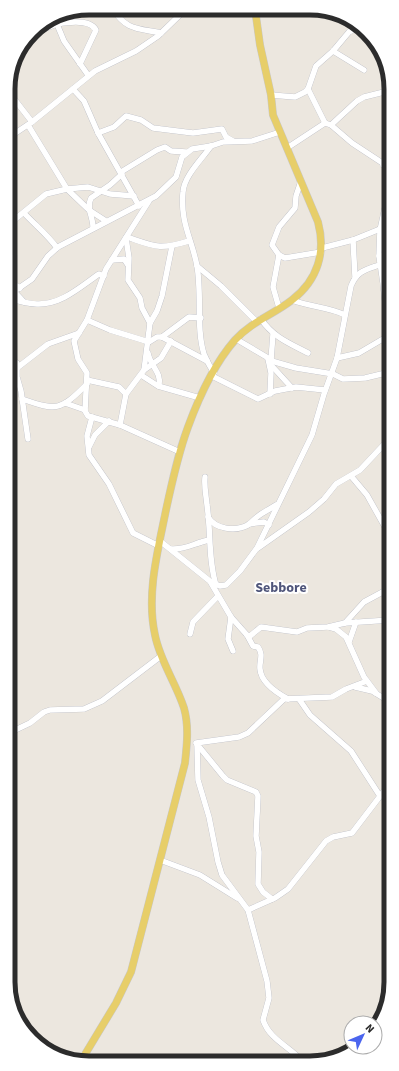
<svg xmlns="http://www.w3.org/2000/svg" width="399" height="1071" viewBox="0 0 399 1071" font-family="'Source Sans 3',sans-serif">
<rect width="100%" height="100%" fill="#ece7df"/>
<g fill="none" stroke-linecap="round" stroke-linejoin="round">
<g stroke="#b3b5be" stroke-width="6">
<g id="minor">
<path d="M112 8C126 30 136 28 161 33"/>
<polyline points="54,17 64,41 88,75"/>
<polyline points="57,24 68,12"/>
<path d="M32 32C41 32 49 26 57 24 68 22 90 19 96 30L80 64"/>
<polyline points="333,51 364,70"/>
<polyline points="8,89 15,100 32,122"/>
<polyline points="73,89 84,101 98,133 139,206"/>
<polyline points="308,89 325,123"/>
<polyline points="271,95 295,97 305,92 308,89 316,66 333,51 349,32 358,27"/>
<polyline points="28,125 67,189 89,210 106,221"/>
<polyline points="331,125 357,101 364,97 388,91"/>
<polyline points="98,133 114,127 126,116 141,120 153,128 193,133 222,129 226,137 233,141"/>
<polyline points="8,138 32,122 95,71 136,51 158,36 186,9"/>
<path d="M211 146C202 159 184 176 183 192 180 223 192 239 197 266 202 294 196 329 204 354 207 361 210 367 214 373"/>
<polyline points="287,148 325,123 331,125 352,143 390,168"/>
<polyline points="383,165 390,144"/>
<polyline points="121,172 157,150 165,147 171,151 186,152"/>
<polyline points="8,175 8,187"/>
<polyline points="301,181 296,196 295,208 279,227 272,245 279,255 285,258 321,252"/>
<polyline points="390,185 380,230 379,256 383,283 390,347"/>
<polyline points="149,201 106,269 87,320 74,341 78,359 87,373 85,411 88,416 120,425 180,452"/>
<path d="M24 213C35 225 48 235 57 248"/>
<polyline points="8,225 46,194 67,189 88,187 110,194 134,196"/>
<path d="M93 227C93 217 86 208 91 198L110 185 122 174"/>
<path d="M127 237C156 247 159 250 189 241"/>
<polyline points="126,238 129,258 128,280 140,298 142,308 150,323"/>
<polyline points="353,240 355,277"/>
<polyline points="322,248 353,240 390,225"/>
<polyline points="8,254 8,241 14,221"/>
<polyline points="279,255 273,287 279,308"/>
<polyline points="379,256 390,255"/>
<polyline points="112,260 124,259 128,265"/>
<polyline points="197,266 221,286 257,322"/>
<polyline points="8,281 20,288"/>
<polyline points="9,289 12,289 24,302"/>
<polyline points="9,295 32,279 48,256 58,247 156,196 176,177 182,157 192,149 211,146 223,142 252,141 280,132"/>
<path d="M9 299C18 300 27 304 37 304 61 305 80 287 99 274L104 276"/>
<path d="M292 300C310 307 329 307 345 315"/>
<path d="M261 319C273 337 289 343 308 353"/>
<polyline points="87,320 110,330 149,342 157,337 162,337 207,361"/>
<polyline points="162,337 189,317 201,318"/>
<polyline points="236,339 275,362 296,368 333,374 343,379 365,378 390,372"/>
<path d="M148 353C150 366 162 372 159 386"/>
<polyline points="9,358 17,363 17,377 21,391 28,439"/>
<polyline points="337,358 359,353 388,336"/>
<polyline points="268,359 271,373 270,394"/>
<polyline points="271,360 273,334"/>
<polyline points="271,365 292,388"/>
<polyline points="17,368 48,344 79,333"/>
<polyline points="144,370 150,323 157,311 162,296 172,246"/>
<polyline points="141,375 158,386 200,398"/>
<polyline points="212,376 258,399 275,391 296,387 325,390"/>
<polyline points="87,380 119,387 126,394"/>
<path d="M22 399C57 411 60 411 87 384"/>
<polyline points="65,403 85,410"/>
<polyline points="92,417 87,436 89,455 109,484 133,533 159,546"/>
<polyline points="120,425 126,394 144,370 161,358 171,341"/>
<polyline points="89,447 95,435 109,421"/>
<polyline points="351,476 367,495 390,536"/>
<path d="M205 477C204 487 206 495 207 505 211 531 208 559 216 585"/>
<path d="M208 517C215 529 235 532 248 525 251 523 254 519 257 517 263 512 270 509 276 505"/>
<polyline points="249,524 264,522 269,525"/>
<path d="M160 541 211 582 220 586 226 585 240 571 257 548 312 435 324 394 337 358 351 286C357 271 365 270 379 265"/>
<polyline points="258,548 309,512 324,499 336,484 360,470 390,438"/>
<path d="M171 549C186 550 194 543 209 540"/>
<path d="M211 583 231 617 247 635 253 646 258 647C264 655 259 661 260 669 261 682 277 693 288 699"/>
<polyline points="231,617 228,639 233,651"/>
<polyline points="345,623 364,602 390,588"/>
<polyline points="329,627 336,629 346,637 364,677 376,693"/>
<polyline points="190,634 193,622 218,596"/>
<polyline points="247,635 250,636 261,627 297,632 307,628 328,627 345,623 390,620"/>
<polyline points="349,642 356,622"/>
<polyline points="355,687 372,691 390,702"/>
<polyline points="299,699 310,715 351,751 380,796"/>
<polyline points="9,733 30,723 44,712 50,710 84,709 102,701 161,656"/>
<path d="M197 745 198 780 209 817 218 862 222 875 248 910 267 981 269 998 263 1020C270 1040 289 1046 302 1061"/>
<polyline points="160,860 200,875 237,898"/>
<polyline points="272,899 263,892 258,884 259,852 256,836 258,796 256,792 227,780 223,776 196,743 239,737 248,733 284,699 332,697 346,689 367,681"/>
<polyline points="248,910 275,898 288,889 326,841 333,837 352,833 384,791 391,777"/>
<polyline points="381,1011 387,993 391,988"/>
</g>
</g>
<g stroke="#c8c8c8" stroke-width="8">
<path id="major" d="M81 1061 116 1003 131 972 185 763C187 744 189 726 184 708 176 683 160 661 155 635 146 594 158 550 166 510 172 482 178 454 188 427 199 397 214 364 235 340 251 322 274 314 292 300 318 280 326 252 318 222L273 115 271 95 260 45 255 9"/>
</g>
<use href="#minor" stroke="#fff" stroke-width="5.5"/>
<use href="#major" stroke="#e7ce69" stroke-width="7"/>
</g>
<g text-anchor="middle" stroke-width="4" stroke-linejoin="round" paint-order="stroke">
<g font-size="14" font-weight="bold" fill="#4f557a" stroke="#fff">
<text x="281" y="592">Sebbore</text>
</g>
</g>
<path d="M0 0H399V1071H0ZM89 15H310A74 74 0 0 1 384 89V982A74 74 0 0 1 310 1056H89A74 74 0 0 1 15 982V89A74 74 0 0 1 89 15Z" fill="#fff" fill-rule="evenodd"/>
<path fill="none" stroke="#2c2c2c" stroke-width="5" d="M89 15H310A74 74 0 0 1 384 89V982A74 74 0 0 1 310 1056H89A74 74 0 0 1 15 982V89A74 74 0 0 1 89 15Z"/>
<g transform="translate(363 1035) rotate(46)"><circle r="19" fill="#ffffff" stroke="#ababab"/>
<path d="M0-3L7 15L0 10L-7 15Z" fill="#4b65ee"/>
<text y="-6" font-size="11" font-weight="bold" text-anchor="middle" fill="#2c2c2c">N</text>
</g>
</svg>
